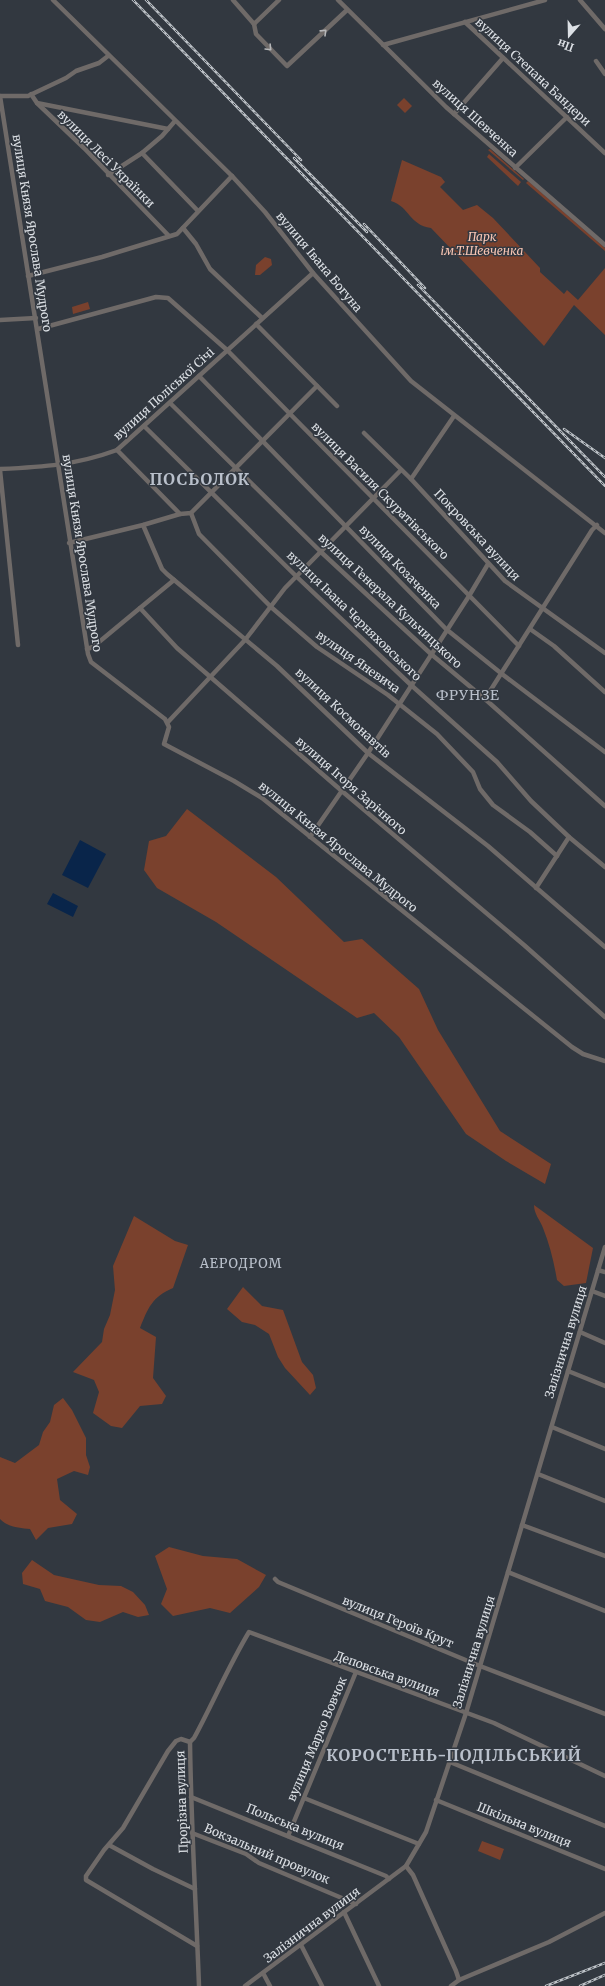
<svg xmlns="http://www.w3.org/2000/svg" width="605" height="1986" viewBox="0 0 605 1986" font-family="Merriweather,serif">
<rect width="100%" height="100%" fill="#323840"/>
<g fill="#7a412d">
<polygon points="404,98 412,106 405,113 397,105"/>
<polygon points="490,149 524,179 523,180 488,150"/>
<polygon points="489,154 521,182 518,186 487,157"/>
<path d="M402 160 441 177 445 182 440 187 463 210 477 205 493 218 540 268V272L564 294 567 290 578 300 605 268V335L574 305 544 346 431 228C409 225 410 207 391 201Z"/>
<polygon points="528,181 605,248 605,251 526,183"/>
<polygon points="265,257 271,259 272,265 260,275 255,275 256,265"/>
<polygon points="88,302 90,309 73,314 72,307"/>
<polygon points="187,809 276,877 344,942 362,939 419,989 438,1030 500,1131 551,1164 545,1184 506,1161 466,1134 399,1037 374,1013 357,1018 216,922 157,888 144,870 149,841 166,836"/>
<path d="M534 1205 593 1248 586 1283 564 1286 557 1280C554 1263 550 1245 543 1228 540 1220 534 1214 534 1205Z"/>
<path d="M134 1216 175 1241 188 1245 173 1288C152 1297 148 1308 140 1328L156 1337 153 1378 166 1396 162 1404 140 1406 122 1428 111 1426 93 1413 99 1392 94 1380 73 1372 102 1342 104 1329 110 1315 115 1290 113 1266Z"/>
<polygon points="243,1287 262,1306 283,1310 302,1362 313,1375 316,1388 310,1395 285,1368 278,1357 269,1334 255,1325 242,1322 227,1309"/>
<path d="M63 1398 72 1410 86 1438V1455L90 1467 88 1475 74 1471 57 1479 60 1500 77 1514 72 1524 48 1528 36 1540 30 1529C20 1528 7 1527 0 1519V1457L15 1463 39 1445 43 1432 50 1422 54 1405Z"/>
<polygon points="169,1547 203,1556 237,1559 266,1575 259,1587 230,1613 210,1608 173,1616 161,1604 167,1589 155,1556"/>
<polygon points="32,1560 54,1575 99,1585 121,1586 133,1592 145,1605 149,1615 138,1617 123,1612 100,1622 86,1620 68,1607 45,1601 40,1589 23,1584 22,1573"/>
<polygon points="482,1841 504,1849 500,1860 478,1851"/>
</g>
<g fill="#09254a">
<polygon points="80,840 106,854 88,888 62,875"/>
<polygon points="53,893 78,906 73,917 47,904"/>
</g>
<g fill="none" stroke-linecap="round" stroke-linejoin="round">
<g stroke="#6f6a68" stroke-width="4.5">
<polyline points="53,0 232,176 265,212 313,273 411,381 605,533"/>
<polyline points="233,0 254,24"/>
<polyline points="338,0 446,107 605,245"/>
<polyline points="580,0 605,29"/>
<polyline points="465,22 605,153"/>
<polyline points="254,24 256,34 287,66 347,10"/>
<polyline points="254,24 279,0"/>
<polyline points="383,45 545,0"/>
<polyline points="596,61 605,74"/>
<polyline points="31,94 37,103 84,148 169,236"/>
<polyline points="0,96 88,654 91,662 165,719 169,727 164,744 234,781 262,798 572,1047 583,1054 605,1061"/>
<polyline points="0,96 28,96 66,78 76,71 99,63 108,56"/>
<polyline points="37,103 168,129"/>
<polyline points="454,114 503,58"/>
<polyline points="142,153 198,211"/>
<polyline points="515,168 567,117"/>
<polyline points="108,175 142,153 162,136 175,121"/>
<polyline points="183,228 196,244 210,269 262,318"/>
<polyline points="28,276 102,257 177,234 232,176"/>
<polyline points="0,320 36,318"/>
<polyline points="256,324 337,406"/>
<polyline points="38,329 156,297 168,298 227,350 519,646"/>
<polyline points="199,376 446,629 502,674 605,752"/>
<polyline points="170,403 321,552 431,654 485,699 605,806"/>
<polyline points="144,426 297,577 411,685 497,762 531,801 569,837 605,867"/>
<polyline points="364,433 411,479 505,581 605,653"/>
<polyline points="117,450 180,514 191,513 199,534 271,607 317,647 388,695 437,734 473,772 480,789 493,805 530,832 557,856"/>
<path d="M0 469C43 467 76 465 117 450L313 273"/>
<polyline points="0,470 18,645"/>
<polyline points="411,479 454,416"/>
<polyline points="191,513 317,386"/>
<polyline points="143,525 162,569 167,574 277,666 368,753 488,846 605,947"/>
<polyline points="69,543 143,525 180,514"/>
<polyline points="140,608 174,580"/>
<polyline points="530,629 554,646 605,692"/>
<polyline points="87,649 93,647 140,608 177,648 343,792 524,945 605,1017"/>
<polyline points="485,699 592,530 597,525"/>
<polyline points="168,722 245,640 285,588 401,470"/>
<polyline points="310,837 368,753 469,596 488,564"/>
<polyline points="536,888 569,837"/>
<polyline points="598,1270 605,1272"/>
<polyline points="592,1291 605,1296"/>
<polyline points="580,1332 605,1343"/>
<polyline points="568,1371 605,1386"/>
<polyline points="552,1427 605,1449"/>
<polyline points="538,1474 605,1501"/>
<polyline points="522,1525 605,1556"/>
<polyline points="508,1572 605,1611"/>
<polyline points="275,1579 278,1582 480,1666 605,1714"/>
<polyline points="190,1742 181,1739 176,1741 168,1751 123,1828 104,1850 86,1876 86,1880 197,1946"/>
<polyline points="450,1762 605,1826"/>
<polyline points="191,1797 386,1876 389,1879"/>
<polyline points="304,1798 419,1844"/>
<polyline points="436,1800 605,1869"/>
<polyline points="192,1833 246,1854 259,1863 356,1904"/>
<polyline points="288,1836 356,1672"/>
<polyline points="109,1845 153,1869 195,1889"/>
<polyline points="406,1866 413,1875 456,1971 459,1980"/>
<polyline points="344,1912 379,1986"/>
<polyline points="301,1945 322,1986"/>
<polyline points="263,1973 270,1986"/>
<path d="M199 1986C196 1904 191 1823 190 1742L194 1738C213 1703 228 1667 249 1632L494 1723 605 1776"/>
<polyline points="245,1986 406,1866 426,1832 466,1713 605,1247"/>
<polyline points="451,1986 459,1980 549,1942 605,1913"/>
</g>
<g stroke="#bec3c8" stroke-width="2.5">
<g id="rail">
<polyline points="133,0 605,486"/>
<polyline points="146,0 301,160"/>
<polyline points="294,158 367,232"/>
<polyline points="364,224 425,288"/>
<polyline points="418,285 605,477"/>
<polyline points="564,429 605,458"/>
<polyline points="546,1986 605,1963"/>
<polyline points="580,1986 605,1975"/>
</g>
</g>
<use href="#rail" stroke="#323840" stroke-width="1" stroke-dasharray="3" stroke-linecap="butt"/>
</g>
<defs><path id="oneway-chevron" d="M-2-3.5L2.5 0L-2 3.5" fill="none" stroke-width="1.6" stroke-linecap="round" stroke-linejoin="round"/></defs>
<g stroke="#b6b7b9">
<use href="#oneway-chevron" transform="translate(324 32) rotate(-44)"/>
<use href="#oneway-chevron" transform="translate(269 48) rotate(46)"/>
</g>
<g text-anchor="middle" stroke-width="3" stroke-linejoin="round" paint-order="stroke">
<g font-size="12" fill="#dce0e5" stroke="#323840">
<text transform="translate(533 72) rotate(43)" y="4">вулиця Степана Бандери</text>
<text transform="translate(475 118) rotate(42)" y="4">вулиця Шевченка</text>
<text transform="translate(106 159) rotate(45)" y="4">вулиця Лесі Українки</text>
<text transform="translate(32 233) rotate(81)" y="4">вулиця Князя Ярослава Мудрого</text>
<text transform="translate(319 262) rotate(50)" y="4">вулиця Івана Богуна</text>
<text transform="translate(164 394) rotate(-42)" y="4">вулиця Поліської Січі</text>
<text transform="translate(380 491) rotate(45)" y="4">вулиця Василя Скуратівського</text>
<text transform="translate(477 535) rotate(47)" y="4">Покровська вулиця</text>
<text transform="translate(82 553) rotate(81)" y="4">вулиця Князя Ярослава Мудрого</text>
<text transform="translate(400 567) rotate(46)" y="4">вулиця Козаченка</text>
<text transform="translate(390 601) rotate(43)" y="4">вулиця Генерала Кульчицького</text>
<text transform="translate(354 616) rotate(44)" y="4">вулиця Івана Черняховського</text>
<text transform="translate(358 662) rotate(35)" y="4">вулиця Яневича</text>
<text transform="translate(343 713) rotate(43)" y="4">вулиця Космонавтів</text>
<text transform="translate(351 786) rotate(41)" y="4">вулиця Ігоря Зарічного</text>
<text transform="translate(338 847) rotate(39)" y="4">вулиця Князя Ярослава Мудрого</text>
<text transform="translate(566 1342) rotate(-73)" y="4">Залізнична вулиця</text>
<text transform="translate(398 1622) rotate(22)" y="4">вулиця Героїв Крут</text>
<text transform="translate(474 1652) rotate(-73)" y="4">Залізнична вулиця</text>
<text transform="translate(387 1674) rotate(20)" y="4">Деповська вулиця</text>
<text transform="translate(317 1739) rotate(-67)" y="4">вулиця Марко Вовчок</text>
<text transform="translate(182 1802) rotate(-92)" y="4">Прорізна вулиця</text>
<text transform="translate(524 1825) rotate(22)" y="4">Шкільна вулиця</text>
<text transform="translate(295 1827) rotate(22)" y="4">Польська вулиця</text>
<text transform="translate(267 1854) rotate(23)" y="4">Вокзальний провулок</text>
<text transform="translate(312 1925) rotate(-37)" y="4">Залізнична вулиця</text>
</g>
<g font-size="12" font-style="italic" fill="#f8c5b3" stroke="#323840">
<text x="482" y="241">Парк<tspan x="482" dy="14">ім.Т.Шевченка</tspan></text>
</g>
<g font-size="13" letter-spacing="1" fill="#b9c0cb" stroke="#323840">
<text x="241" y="1268">АЕРОДРОМ</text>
</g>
<g font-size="14" letter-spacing="1" fill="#b9c0cb" stroke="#323840">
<text x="468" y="700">ФРУНЗЕ</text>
</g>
<g font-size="16" font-weight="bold" letter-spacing="1" fill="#b9c0cb" stroke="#323840">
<text x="200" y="485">ПОСЬОЛОК</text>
<text x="454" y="1761">КОРОСТЕНЬ-ПОДІЛЬСЬКИЙ</text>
</g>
</g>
<g transform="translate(569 36) rotate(200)" stroke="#323840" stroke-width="3" paint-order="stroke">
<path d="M0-3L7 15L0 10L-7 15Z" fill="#dce0e5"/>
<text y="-6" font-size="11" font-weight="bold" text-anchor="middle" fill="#dce0e5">Пн</text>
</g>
</svg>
